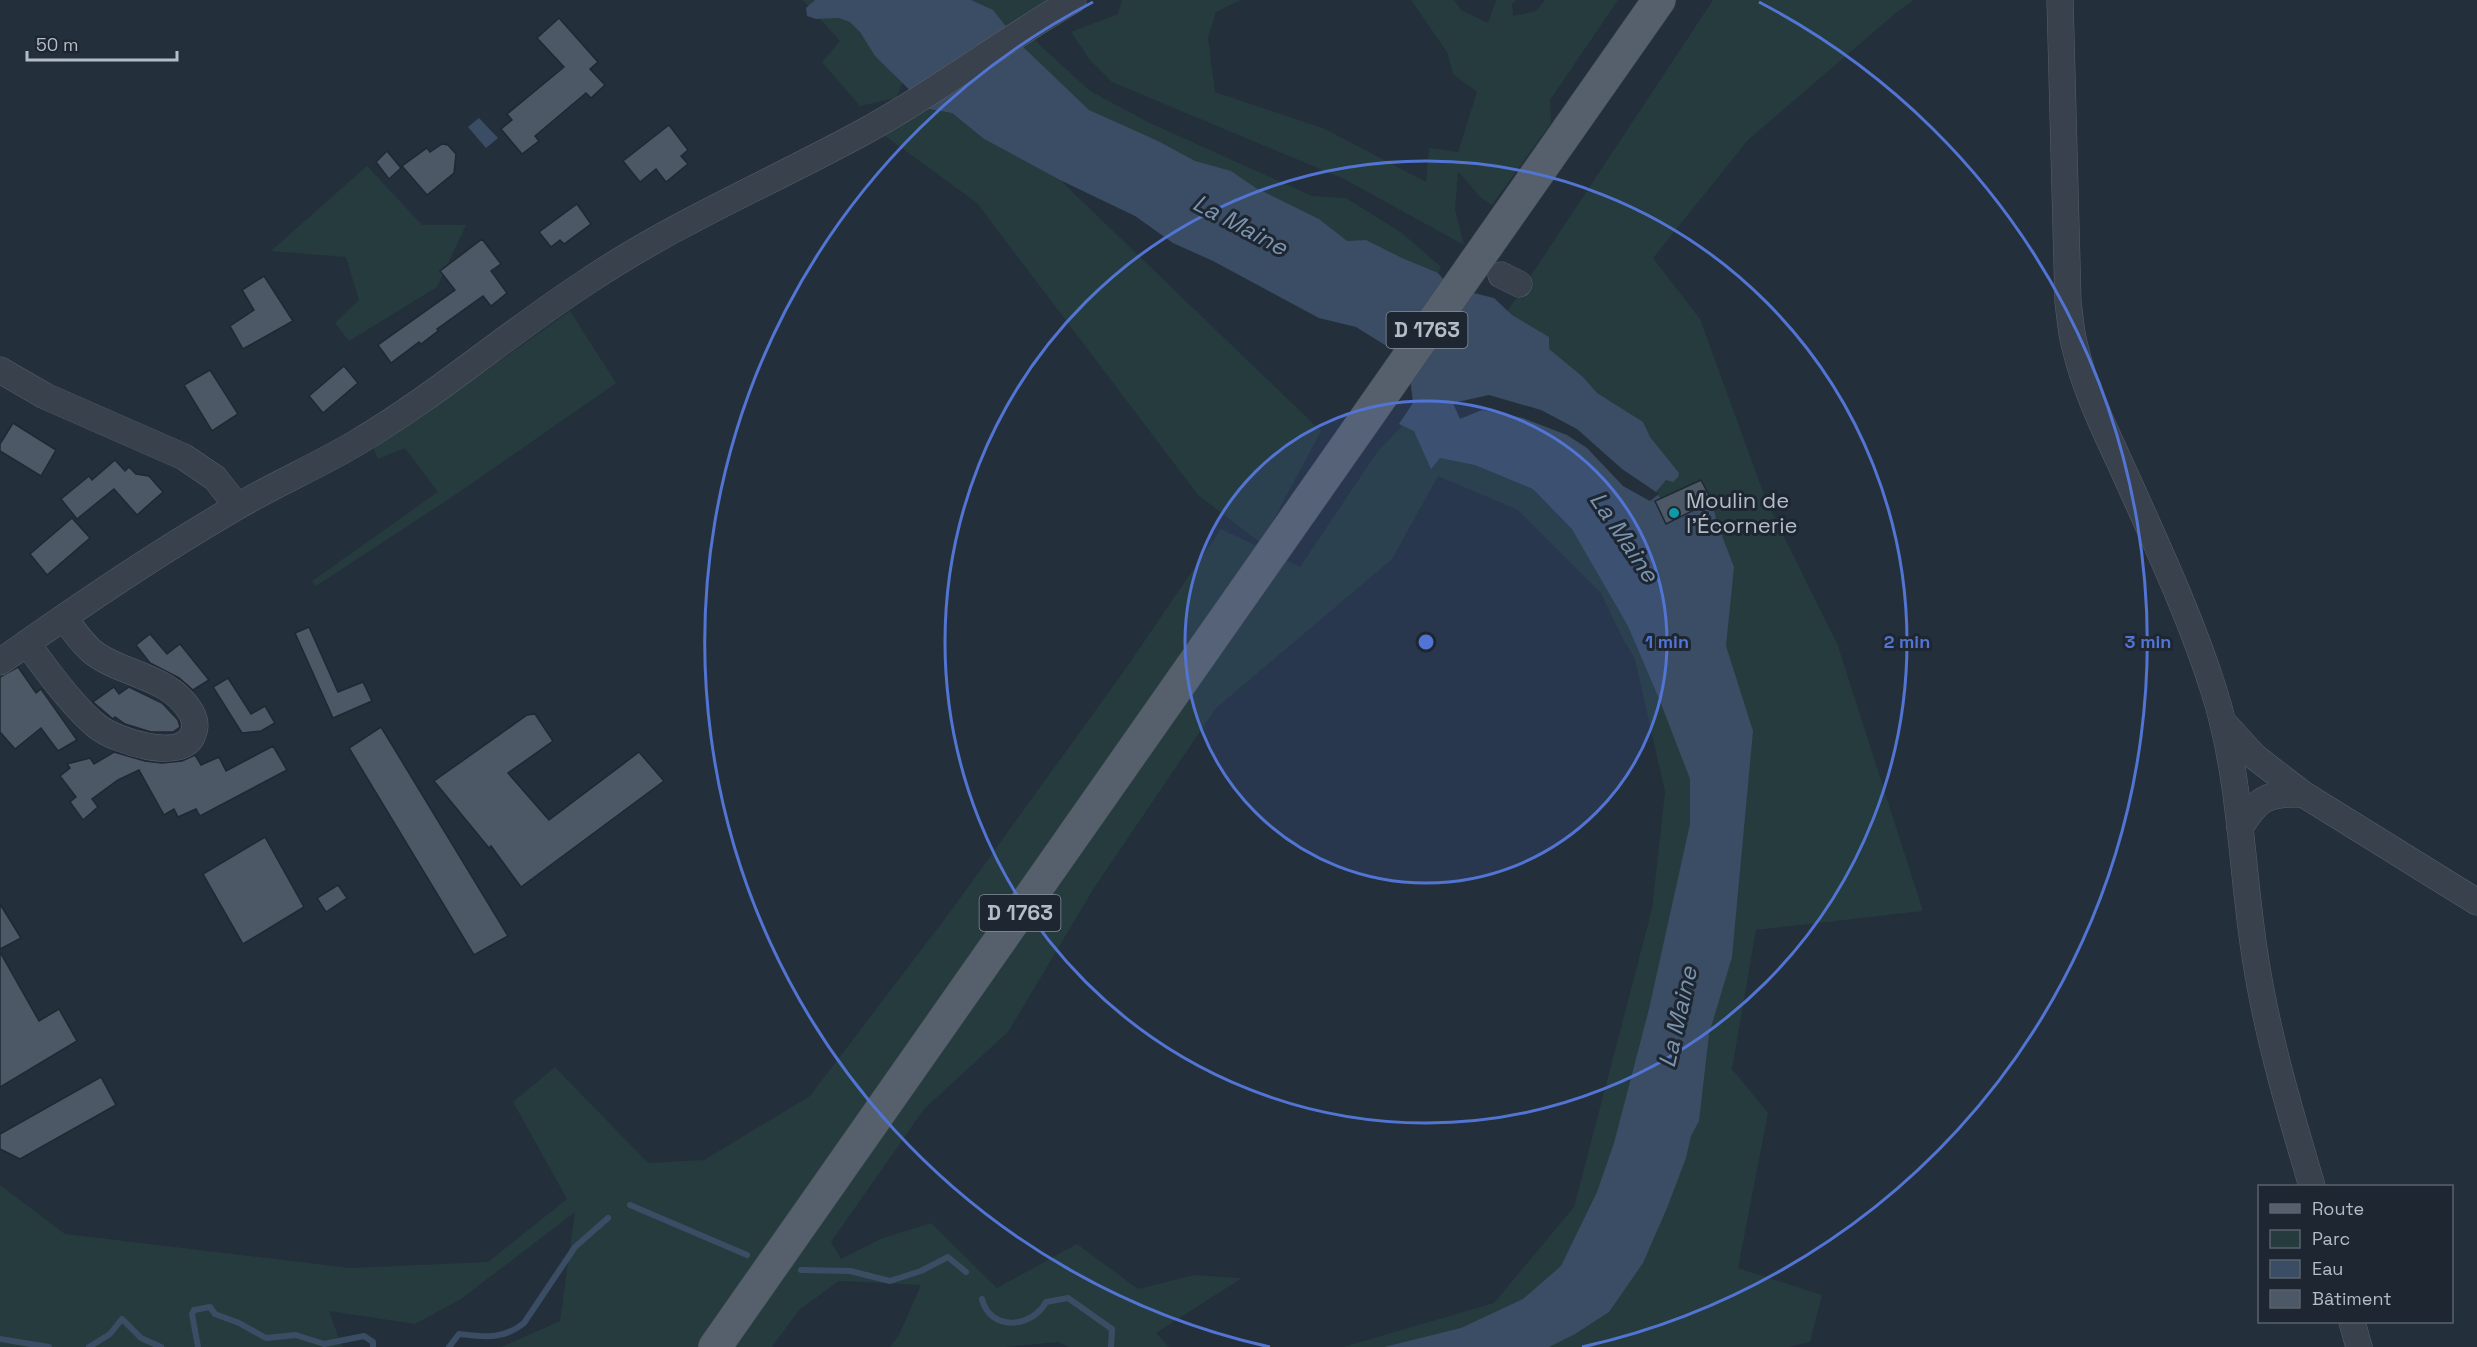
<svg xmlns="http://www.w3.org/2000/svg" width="2477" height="1347" viewBox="0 0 2477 1347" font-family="'Space Grotesk',sans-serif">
<rect width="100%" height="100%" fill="#242f3c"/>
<g fill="#263b3d">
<polygon points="803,0 863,0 917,49 896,98 860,106 822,62 840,41"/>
<polygon points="957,0 1059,0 1018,21 1042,47 1090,91 1150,123 1312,196 1346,198 1402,233 1441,267 1433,285 1102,126"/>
<polygon points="1122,0 1241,0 1216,12 1208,38 1215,92 1325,129 1426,182 1429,148 1458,152 1477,92 1453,74 1447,52 1411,0 1454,0 1461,10 1488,23 1496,0 1516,0 1512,4 1513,16 1536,11 1545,0 1618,0 1550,100 1551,123 1492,205 1480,197 1458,171 1455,209 1464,245 1344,179 1112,82 1090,60 1071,32 1118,14"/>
<polygon points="1713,0 1914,0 1897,12 1748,140 1653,258 1700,319 1766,500 1838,646 1923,911 1756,930 1732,1069 1768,1113 1738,1268 1822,1295 1810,1342 1788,1347 1343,1347 1494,1303 1574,1207 1652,909 1665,792 1635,659 1621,635 1601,593 1518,510 1438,476 1392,559 1216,708 1094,888 1008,1032 924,1109 831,1242 841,1259 883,1238 931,1223 997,1288 1077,1244 1138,1289 1194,1275 1242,1278 1156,1333 1169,1347 1069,1347 1058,1342 1006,1347 890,1347 899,1335 921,1285 839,1281 799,1310 772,1347 501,1347 560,1321 575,1212 461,1299 415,1324 329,1311 342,1347 0,1347 0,1185 65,1234 350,1268 488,1262 567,1199 513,1102 555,1067 648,1163 704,1160 810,1096 950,912 1124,671 1221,529 1300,567 1378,451 1495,330"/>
<polygon points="929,109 952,113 984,139 1060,180 1321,431 1261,543 1198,495 977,203 884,135"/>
<polygon points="367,166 422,225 466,225 437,287 349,341 335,323 359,300 346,257 271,251"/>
<polygon points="570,311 616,383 458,493 316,586 312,581 438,492 405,448 378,459 373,447 442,402"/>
</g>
<g fill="#3a4d64">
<polygon points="815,0 971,0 993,10 1020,44 1089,110 1158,141 1195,161 1231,171 1256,188 1319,219 1347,241 1366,240 1402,258 1438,273 1450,287 1494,298 1512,315 1549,337 1549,349 1583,377 1597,393 1643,422 1650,437 1679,473 1678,477 1673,482 1666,480 1656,492 1661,499 1655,502 1666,524 1712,501 1717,523 1734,567 1726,646 1753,731 1732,957 1709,1034 1699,1121 1691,1136 1686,1158 1667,1208 1643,1263 1609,1312 1575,1334 1549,1347 1384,1347 1461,1328 1523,1299 1561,1266 1597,1192 1614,1143 1649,1009 1690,824 1690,779 1660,701 1628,626 1572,529 1533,489 1475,465 1440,458 1431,469 1414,431 1399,424 1413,403 1410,378 1393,350 1356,327 1319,318 1213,261 1173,243 1135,216 1060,180 984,139 952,113 929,109 875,56 860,32 850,22 839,18 816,19 807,16 806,8"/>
<polygon points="479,118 498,138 486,148 468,127"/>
</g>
<polygon fill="#242f3c" points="1489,395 1541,410 1577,429 1622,469 1659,494 1650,501 1623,486 1587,448 1567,435 1523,418 1482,410 1460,419 1453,403"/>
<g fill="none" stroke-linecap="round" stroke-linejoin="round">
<g stroke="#3a4d64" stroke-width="6">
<polyline points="630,1205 747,1255"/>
<polyline points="801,1270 850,1271 890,1281 921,1271 948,1257 966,1272"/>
<path d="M982 1299C990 1332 1032 1328 1046 1302L1068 1298 1112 1329 1111 1347"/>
<polyline points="0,1339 49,1347"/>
<polyline points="89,1347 110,1334 122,1319 141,1338 161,1347"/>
<polyline points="198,1347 192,1314 194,1310 210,1307 215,1314 239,1323 266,1338 296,1335 324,1344 364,1336 373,1342 373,1347"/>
<path d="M449 1347 459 1334C485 1337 503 1340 524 1323L575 1247 608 1218"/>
</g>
</g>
<g fill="#4d5867" stroke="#1f2833" stroke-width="1.5">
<polygon points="559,18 598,62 590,69 605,85 591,98 586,93 535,136 539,141 522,154 501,129 512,120 507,114 564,67 537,38"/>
<polygon points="669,125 688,150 681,156 688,164 666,182 656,169 640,182 623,161"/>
<polygon points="442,144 448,145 456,154 454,173 427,195 402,166 427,148 430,152"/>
<polygon points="387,151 401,168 389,179 376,162"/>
<polygon points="577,204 591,224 564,244 560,240 551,247 539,232"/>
<polygon points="482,239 501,264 491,271 507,293 491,306 483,296 437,329 438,331 421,344 419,342 391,363 378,345 455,290 440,271"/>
<polygon points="264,276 293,321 243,349 230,326 254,310 242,290"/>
<polygon points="344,366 358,383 323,413 309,396"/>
<polygon points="210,370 238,414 212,431 184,385"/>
<polygon points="13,423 56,450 41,476 0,451 0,444"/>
<polygon points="115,460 125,471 129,467 136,474 149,476 163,492 137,515 114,489 77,519 61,499 89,476 92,480"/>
<polygon points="1701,480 1712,501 1666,524 1655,501"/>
<polygon points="72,518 90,538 47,575 30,554"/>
<polygon points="309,627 338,692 363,682 372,701 333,718 295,633"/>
<polygon points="150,634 167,654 180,644 209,680 193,690 179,678 150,663 136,645"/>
<polygon points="18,667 36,693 41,689 77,740 58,751 41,728 15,749 0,732 0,677"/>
<polygon points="228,678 251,714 265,706 275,723 261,731 242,733 213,687"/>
<polygon points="114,687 119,694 129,687 162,703 178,720 180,727 173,732 151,732 125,724 115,717 113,719 93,702"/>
<polygon points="535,714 553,741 508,773 549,820 639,752 664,781 521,887 491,846 489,848 434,781 527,715"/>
<polygon points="381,727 508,936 474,955 349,748"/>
<polygon points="273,746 287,770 200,816 196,809 178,817 174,809 164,815 139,770 118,780 92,799 98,807 83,820 70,802 76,797 60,776 70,768 67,764 90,758 94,764 114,752 145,761 162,763 182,761 195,755 201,765 219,757 226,771"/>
<polygon points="265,837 304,907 243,944 203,874"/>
<polygon points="338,885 347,898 326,912 317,898"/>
<polygon points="0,904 21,938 0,949"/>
<polygon points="0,952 39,1021 59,1009 77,1041 0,1087"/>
<polygon points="101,1077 116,1105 20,1159 0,1149 0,1134"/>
</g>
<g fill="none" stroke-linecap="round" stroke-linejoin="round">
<g stroke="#565f6a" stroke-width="27">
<g id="minor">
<path d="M2060 0 2068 302C2070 317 2071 333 2075 347 2086 395 2110 440 2130 485 2160 552 2192 621 2214 691 2242 779 2241 872 2256 962 2268 1038 2290 1112 2312 1186"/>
<polyline points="1501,275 1519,284"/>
<polyline points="0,370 45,396 184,457 215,478 237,506"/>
<path d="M27 643C44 667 76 710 98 727 116 741 183 763 193 734 196 727 195 719 191 712 170 676 123 675 94 653 82 644 73 629 64 618"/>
<path d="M0 662C76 608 152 556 233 509 273 485 316 467 356 443 436 396 507 334 585 283 671 225 767 184 858 135 932 95 1000 43 1073 0"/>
<polyline points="2224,723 2255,757 2303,794 2477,902"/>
<path d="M2240 828C2258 798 2267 793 2303 794"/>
<polyline points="2352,1322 2359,1347"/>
</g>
</g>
<g stroke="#414a55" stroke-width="34">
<polyline id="major" points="715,1347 1659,0"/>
</g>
<use href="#minor" stroke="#38414c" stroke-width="26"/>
<use href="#major" stroke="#56606c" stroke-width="33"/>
</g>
<circle cx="1426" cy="642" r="241" fill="#5274d2" fill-opacity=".12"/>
<g fill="none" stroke="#5274d2" stroke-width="3">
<circle cx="1426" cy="642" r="241"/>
<circle cx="1426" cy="642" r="481"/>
<path d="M1270 1347A722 722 0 0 1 1093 2M1759 2A722 722 0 0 1 1582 1347"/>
</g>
<circle fill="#0f9aa8" stroke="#1d2631" stroke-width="2" cx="1674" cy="513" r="6"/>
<g text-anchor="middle" stroke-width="6" stroke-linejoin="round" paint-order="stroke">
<g fill="#1d2631" stroke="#878f9a" stroke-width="1.5">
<rect x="1386.5" y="312" width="81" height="36" rx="4.5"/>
<rect x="979.5" y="895" width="81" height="36" rx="4.5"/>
</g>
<g font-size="21" font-weight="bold" fill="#b4bcc7">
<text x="1427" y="337">D 1763</text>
<text x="1020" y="920">D 1763</text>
</g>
<g font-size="22" fill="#b4bcc7" stroke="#1d2631" text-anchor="start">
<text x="1686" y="508">Moulin de<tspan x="1686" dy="25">l'Écornerie</tspan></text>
</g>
<g font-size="24" font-style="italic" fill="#7c93ae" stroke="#1d2631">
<text transform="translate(1240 225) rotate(28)" y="8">La Maine</text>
<text transform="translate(1624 537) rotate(56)" y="8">La Maine</text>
<text transform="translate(1678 1017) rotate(-77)" y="8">La Maine</text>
</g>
</g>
<circle cx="1426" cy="642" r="9" fill="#5274d2" stroke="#1d2631" stroke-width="3"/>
<g font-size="18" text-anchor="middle" font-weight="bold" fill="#5274d2" stroke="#1d2631" stroke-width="6" stroke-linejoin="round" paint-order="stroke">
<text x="1667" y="648">1 min</text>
<text x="1907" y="648">2 min</text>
<text x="2148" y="648">3 min</text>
</g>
<rect x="2258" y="1185" width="195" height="138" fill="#1d2631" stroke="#59626d" stroke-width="1.5"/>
<rect x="2270" y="1204" width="30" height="9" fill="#56606c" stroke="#59626d" stroke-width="1.5"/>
<text x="2312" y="1215" font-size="18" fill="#b4bcc7">Route</text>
<rect x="2270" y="1230" width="30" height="18" fill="#263b3d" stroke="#59626d" stroke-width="1.5"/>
<text x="2312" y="1245" font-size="18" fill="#b4bcc7">Parc</text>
<rect x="2270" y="1260" width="30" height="18" fill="#3a4d64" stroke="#59626d" stroke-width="1.5"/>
<text x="2312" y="1275" font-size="18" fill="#b4bcc7">Eau</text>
<rect x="2270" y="1290" width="30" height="18" fill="#4d5867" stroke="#59626d" stroke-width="1.5"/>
<text x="2312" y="1305" font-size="18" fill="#b4bcc7">Bâtiment</text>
<path d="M27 51v9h150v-9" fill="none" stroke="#b4bcc7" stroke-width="3"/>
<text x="36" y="51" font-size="18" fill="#b4bcc7" stroke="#1d2631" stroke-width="4.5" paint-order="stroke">50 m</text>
</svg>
